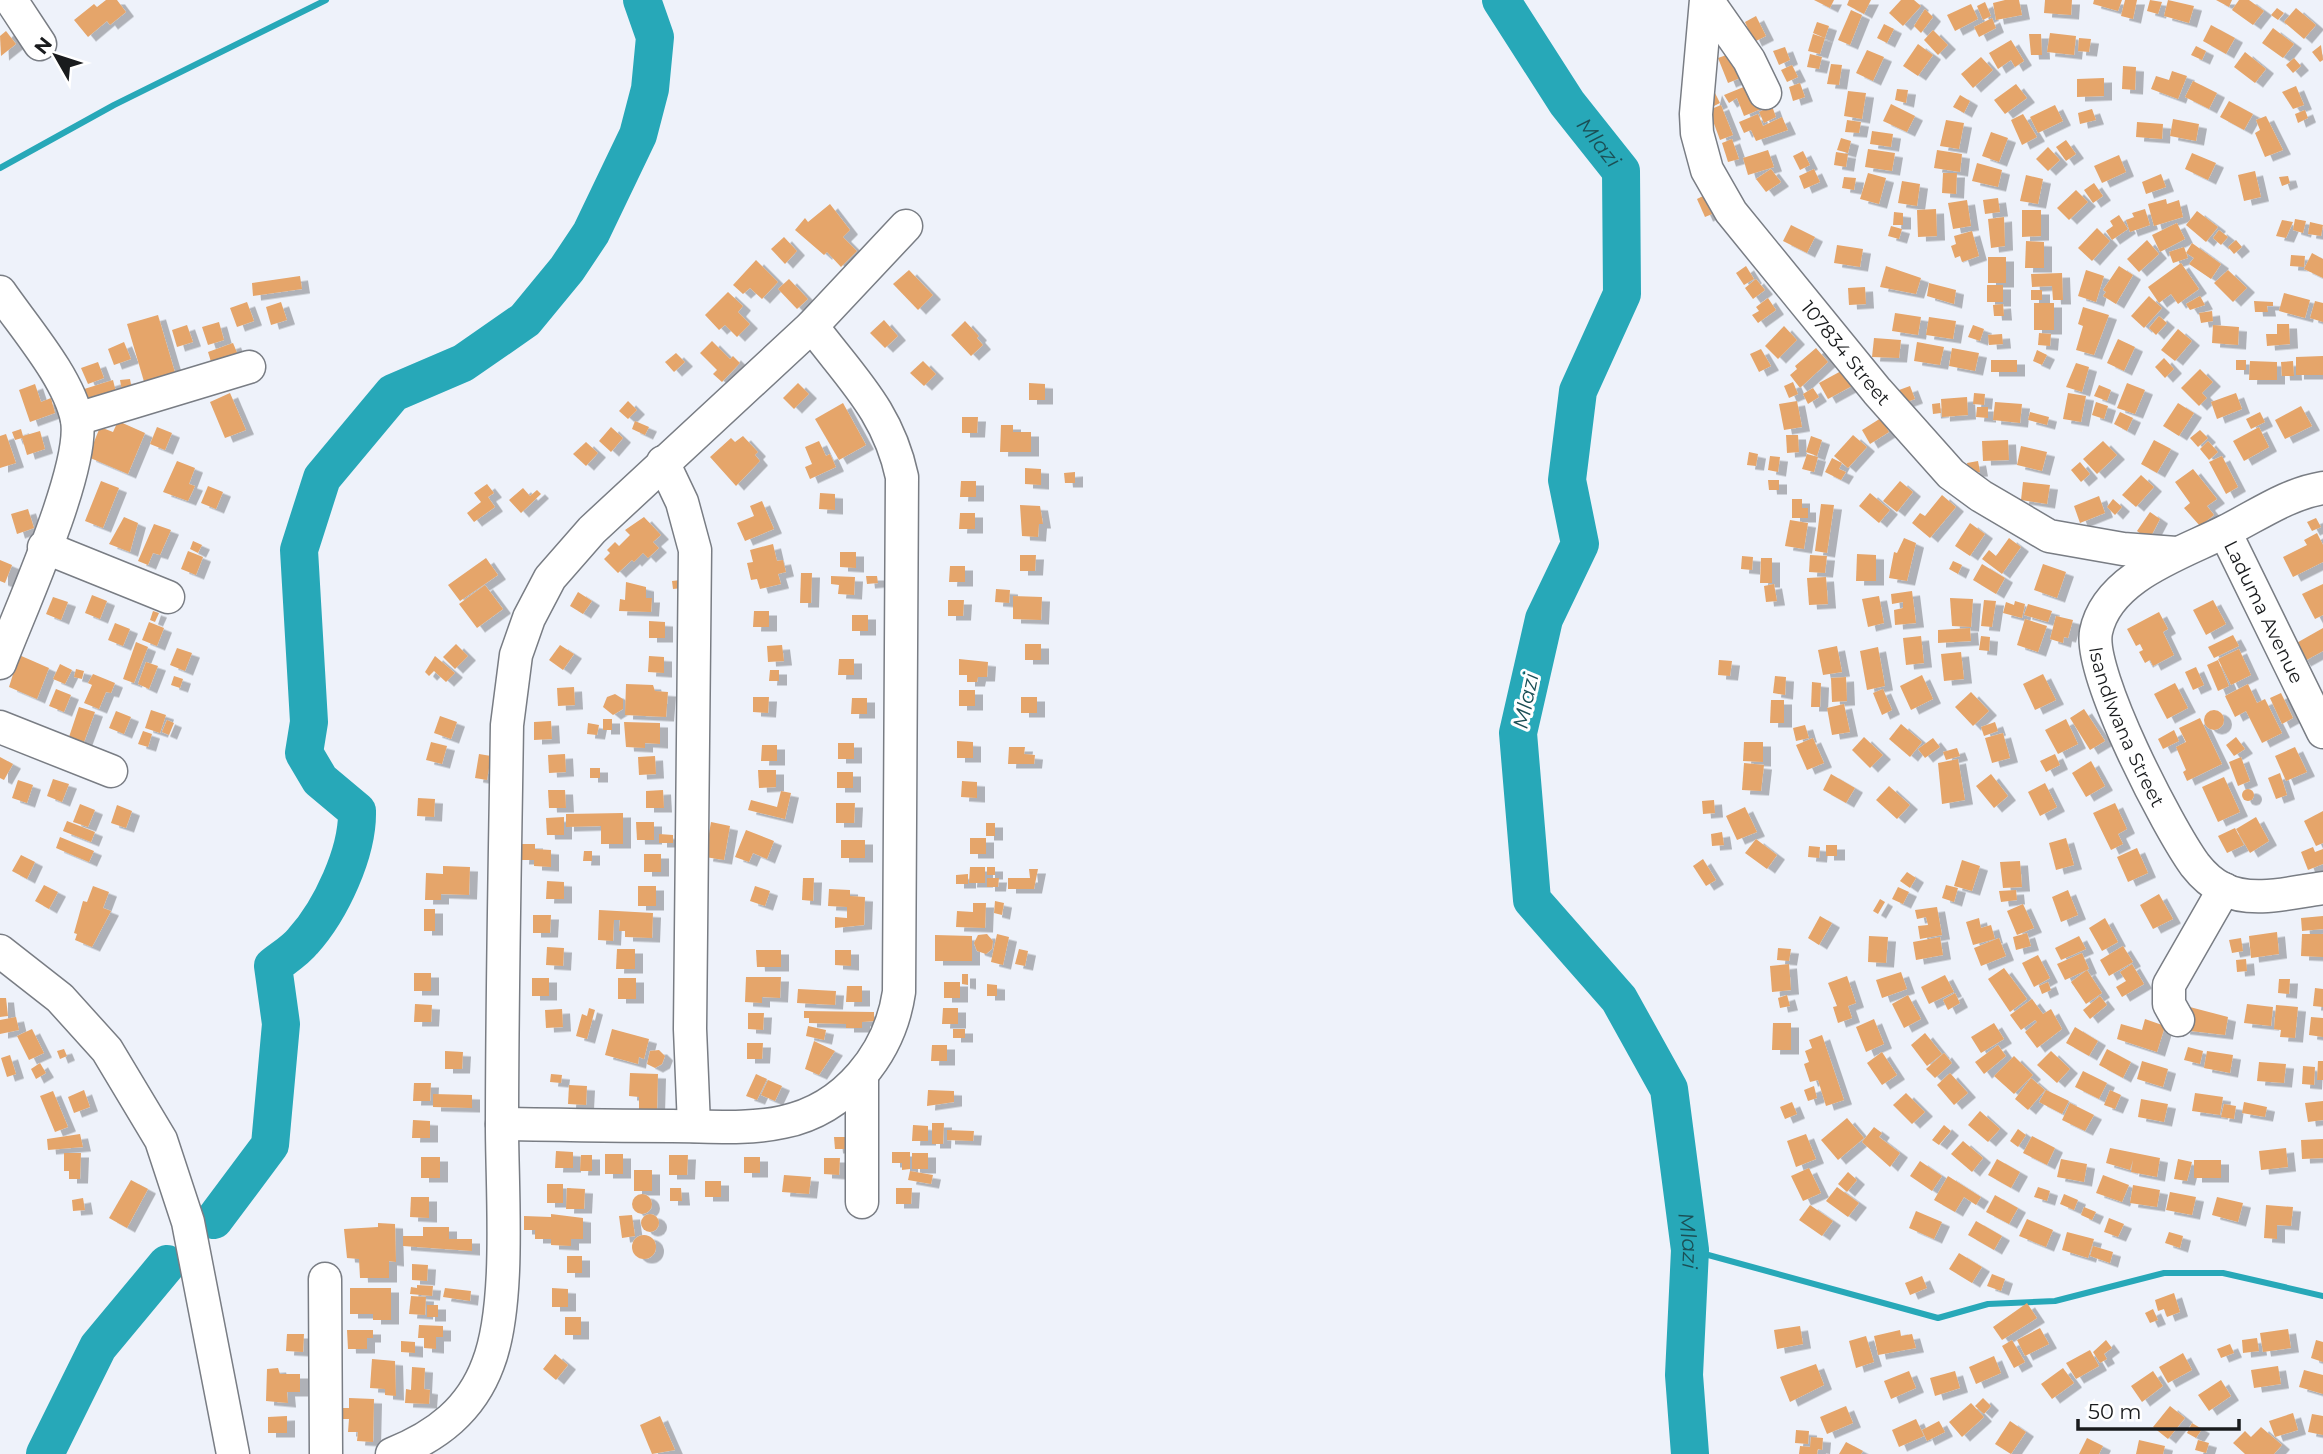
<svg xmlns="http://www.w3.org/2000/svg" width="2323" height="1454" viewBox="0 0 2323 1454" font-family="Montserrat,sans-serif">
<defs>
<filter id="shadow"><feDropShadow dx="8" dy="4.5" stdDeviation="0" flood-color="#0004"/></filter>
</defs>
<rect width="100%" height="100%" fill="#eef2fa"/>
<g fill="none" stroke-linecap="round" stroke-linejoin="round">
<g stroke="#27a8b8" stroke-width="6">
<polyline points="0,168 114,105 326,0"/>
<polyline points="1690,1250 1938,1318 1988,1304 2055,1301 2164,1273 2223,1273 2323,1296"/>
</g>
<g stroke="#27a8b8" stroke-width="38">
<path id="s1" d="M1501 0 1567 103 1621 171 1622 294 1578 391 1567 480 1580 544 1544 619 1518 733 1532 900 1619 999 1669 1089 1690 1250 1684 1375 1690 1454"/>
<path d="M214 1220 270 1145 281 1024 273 966C283 958 295 951 303 941 331 910 358 852 357 811L320 780 304 753 309 722 299 550 322 478 393 393 463 363 525 320 567 269 591 233 638 135 650 89 655 37 642 0"/>
<polyline points="45,1454 98,1347 167,1264"/>
</g>
</g>
<g fill="#e5a56a" filter="url(#shadow)">
<polygon points="106,0 117,0 126,12 110,25 107,21 88,37 74,20 94,4 97,7"/>
<polygon points="1814,0 1834,0 1830,8"/>
<polygon points="1849,0 1871,0 1864,14 1847,5"/>
<polygon points="1901,0 1914,0 1921,6 1903,26 1889,13"/>
<polygon points="2005,0 2019,0 2022,15 1996,20 1993,3"/>
<polygon points="2045,0 2072,0 2071,15 2044,13"/>
<polygon points="2094,0 2122,0 2118,11 2093,4"/>
<polygon points="2125,0 2137,0 2133,19 2121,16"/>
<polygon points="2150,0 2162,2 2158,14 2147,11"/>
<polygon points="2168,0 2194,6 2189,23 2164,16"/>
<polygon points="2216,0 2232,0 2229,7"/>
<polygon points="2239,0 2249,0 2264,11 2253,25 2232,10"/>
<polygon points="1985,2 1991,16 1983,20 1977,6"/>
<polygon points="1971,4 1978,19 1955,31 1947,15"/>
<polygon points="2277,8 2284,13 2278,20 2271,15"/>
<polygon points="2296,8 2316,25 2304,39 2284,22"/>
<polygon points="1925,9 1933,17 1921,33 1914,26"/>
<polygon points="1851,10 1862,15 1850,45 1838,40"/>
<polygon points="1756,16 1766,36 1754,42 1745,22"/>
<polygon points="1992,18 1996,28 1979,37 1974,27"/>
<polygon points="1817,22 1829,26 1825,38 1813,33"/>
<polygon points="1884,24 1894,29 1887,43 1877,38"/>
<polygon points="2211,25 2235,38 2226,54 2203,41"/>
<polygon points="2273,28 2294,44 2283,58 2262,43"/>
<polygon points="1933,30 1948,45 1938,55 1924,40"/>
<polygon points="6,31 16,44 1,56 0,36"/>
<polygon points="2050,33 2076,36 2074,55 2047,52"/>
<polygon points="1813,34 1825,38 1820,54 1808,51"/>
<polygon points="2029,34 2041,34 2042,55 2031,55"/>
<polygon points="2079,38 2091,39 2089,52 2078,51"/>
<polygon points="2011,40 2024,61 2015,67 2011,60 1998,69 1989,53"/>
<polygon points="1918,44 1933,55 1918,76 1903,66"/>
<polygon points="2321,45 2323,60 2320,62 2312,52"/>
<polygon points="2196,46 2206,51 2202,60 2191,55"/>
<polygon points="1785,47 1790,60 1779,65 1773,51"/>
<polygon points="1867,50 1884,57 1873,81 1856,73"/>
<polygon points="1735,52 1745,76 1728,83 1718,58"/>
<polygon points="2245,52 2266,69 2255,83 2234,67"/>
<polygon points="1810,54 1822,57 1819,69 1807,67"/>
<polygon points="1981,57 1993,70 1973,88 1961,74"/>
<polygon points="2294,58 2301,66 2293,73 2286,65"/>
<polygon points="1831,64 1842,65 1839,85 1827,84"/>
<polygon points="1792,65 1798,77 1787,82 1781,70"/>
<polygon points="2123,66 2136,67 2135,90 2122,89"/>
<polygon points="2172,71 2187,76 2178,99 2151,89 2156,76 2169,80"/>
<polygon points="2104,78 2104,96 2077,97 2077,79"/>
<polygon points="2193,81 2217,93 2209,109 2185,97"/>
<polygon points="1800,83 1805,97 1793,101 1789,87"/>
<polygon points="1751,84 1761,109 1744,116 1737,98 1729,103 1724,95"/>
<polygon points="2016,84 2027,98 2005,114 1994,100"/>
<polygon points="2296,86 2304,105 2293,109 2282,92"/>
<polygon points="1897,89 1908,90 1906,103 1895,100"/>
<polygon points="1714,91 1720,103 1710,108"/>
<polygon points="1848,91 1866,93 1862,119 1844,116"/>
<polygon points="1960,95 1970,101 1964,113 1953,107"/>
<polygon points="2229,101 2253,114 2244,130 2220,117"/>
<polygon points="1891,104 1915,116 1907,132 1883,121"/>
<polygon points="1721,105 1733,135 1720,140 1709,110"/>
<polygon points="2055,105 2063,121 2038,133 2030,117"/>
<polygon points="1772,106 1776,117 1764,123 1759,112"/>
<polygon points="2092,109 2096,120 2080,124 2078,113"/>
<polygon points="2305,110 2308,118 2298,123 2295,114"/>
<polygon points="1758,114 1763,126 1782,117 1788,130 1756,141 1751,130 1744,133 1739,122"/>
<polygon points="2023,114 2037,137 2022,145 2011,120"/>
<polygon points="2266,116 2283,150 2265,157 2255,133 2260,130 2256,120"/>
<polygon points="2173,119 2199,124 2196,141 2170,136"/>
<polygon points="1847,120 1861,122 1859,133 1845,132"/>
<polygon points="1946,120 1964,123 1959,149 1940,146"/>
<polygon points="2137,122 2163,124 2162,139 2136,137"/>
<polygon points="1872,131 1893,134 1891,147 1870,144"/>
<polygon points="1991,132 2008,138 1999,162 1982,156"/>
<polygon points="1841,138 1851,141 1848,153 1837,150"/>
<polygon points="1732,139 1739,159 1728,162 1722,143"/>
<polygon points="2066,140 2076,154 2066,161 2056,147"/>
<polygon points="2048,147 2060,160 2048,171 2036,159"/>
<polygon points="1868,149 1895,153 1892,171 1865,167"/>
<polygon points="1768,150 1774,167 1748,175 1743,158"/>
<polygon points="1937,150 1962,154 1960,172 1934,168"/>
<polygon points="1803,151 1810,165 1800,170 1793,156"/>
<polygon points="1836,152 1848,154 1846,167 1834,165"/>
<polygon points="2192,153 2216,163 2208,180 2185,169"/>
<polygon points="2119,155 2126,172 2102,183 2094,166"/>
<polygon points="1977,163 2002,170 1998,187 1972,181"/>
<polygon points="1771,169 1781,182 1766,192 1756,179"/>
<polygon points="1814,169 1820,182 1804,189 1799,176"/>
<polygon points="2255,171 2261,197 2244,201 2238,175"/>
<polygon points="1868,173 1886,178 1879,204 1860,199"/>
<polygon points="1943,173 1957,173 1956,194 1942,193"/>
<polygon points="2161,174 2166,187 2146,194 2142,182"/>
<polygon points="2026,175 2043,179 2038,204 2020,201"/>
<polygon points="2288,176 2290,183 2282,186 2279,177"/>
<polygon points="1844,177 1856,178 1854,190 1842,188"/>
<polygon points="1902,181 1920,184 1917,206 1898,203"/>
<polygon points="2094,183 2103,196 2093,203 2084,190"/>
<polygon points="2076,190 2088,202 2069,220 2057,208"/>
<polygon points="1709,193 1717,212 1705,217 1697,199"/>
<polygon points="1998,198 2000,212 1985,214 1983,200"/>
<polygon points="2166,199 2167,204 2179,200 2183,217 2154,226 2148,204"/>
<polygon points="1967,200 1971,226 1953,229 1948,203"/>
<polygon points="830,204 850,230 843,237 857,251 841,267 827,252 824,255 795,230 805,218 808,222"/>
<polygon points="1936,209 1937,236 1918,237 1917,210"/>
<polygon points="2145,209 2150,225 2130,232 2126,220 2134,217 2132,213"/>
<polygon points="2022,210 2041,210 2041,236 2022,237"/>
<polygon points="2197,211 2218,227 2206,242 2186,225"/>
<polygon points="1894,212 1903,213 1903,225 1893,225"/>
<polygon points="2119,215 2128,229 2112,240 2106,231 2113,226 2110,221"/>
<polygon points="2004,217 2005,246 1991,248 1988,219"/>
<polygon points="2295,219 2306,221 2303,233 2293,230"/>
<polygon points="2282,220 2293,222 2286,238 2276,236"/>
<polygon points="2310,222 2323,225 2321,236 2308,234"/>
<polygon points="2177,223 2185,239 2160,252 2152,235"/>
<polygon points="1791,225 1815,237 1807,253 1783,241"/>
<polygon points="1891,226 1902,229 1899,239 1888,236"/>
<polygon points="2097,228 2110,241 2092,261 2078,248"/>
<polygon points="2219,230 2228,237 2221,245 2213,238"/>
<polygon points="1972,231 1979,256 1962,262 1960,256 1955,258 1951,246 1956,244 1954,236"/>
<polygon points="784,237 797,251 785,264 771,249"/>
<polygon points="2147,240 2159,254 2139,272 2127,259"/>
<polygon points="2236,240 2242,247 2234,254 2228,247"/>
<polygon points="2026,241 2044,242 2044,268 2025,268"/>
<polygon points="2192,243 2221,264 2211,279 2189,264 2194,258 2186,253"/>
<polygon points="1837,245 1863,249 1860,267 1834,263"/>
<polygon points="2184,247 2188,258 2173,263 2169,252"/>
<polygon points="2312,253 2323,259 2323,278 2304,269"/>
<polygon points="2291,255 2305,256 2304,267 2290,266"/>
<rect x="1988" y="257" width="18" height="26"/>
<polygon points="756,260 778,282 762,299 750,288 743,294 733,285"/>
<polygon points="2181,263 2199,289 2178,304 2171,294 2159,303 2148,287"/>
<polygon points="1746,266 1754,279 1744,285 1736,273"/>
<polygon points="1886,266 1921,278 1916,294 1880,287"/>
<polygon points="2119,266 2133,275 2116,304 2103,296 2106,292 2103,290"/>
<polygon points="909,270 933,295 918,310 893,284"/>
<polygon points="2086,270 2104,276 2096,302 2078,296"/>
<polygon points="2228,270 2247,288 2233,302 2214,283"/>
<polygon points="2062,273 2063,300 2053,300 2052,286 2032,287 2031,274"/>
<polygon points="300,276 302,289 253,296 252,283"/>
<polygon points="789,279 808,299 797,309 778,289"/>
<polygon points="1756,279 1765,290 1753,299 1745,288"/>
<polygon points="1929,283 1956,290 1954,304 1927,296"/>
<rect x="1987" y="285" width="16" height="17"/>
<polygon points="1865,287 1866,304 1849,305 1848,288"/>
<rect x="2031" y="290" width="11" height="10"/>
<polygon points="728,292 743,306 738,312 750,324 737,337 725,325 719,330 705,315"/>
<polygon points="2284,293 2310,300 2305,318 2279,311"/>
<polygon points="2149,296 2162,308 2144,328 2131,316"/>
<polygon points="2200,296 2205,305 2190,310 2186,304"/>
<polygon points="1768,298 1776,310 1758,323 1752,315 1759,311 1756,307"/>
<polygon points="2254,301 2273,302 2273,306 2267,306 2268,312 2255,312"/>
<polygon points="2315,301 2323,303 2323,322 2310,318"/>
<polygon points="247,302 254,321 237,327 230,308"/>
<polygon points="281,302 287,320 271,325 266,307"/>
<rect x="2034" y="303" width="20" height="27"/>
<polygon points="2003,304 2004,316 1994,316 1993,305"/>
<polygon points="2083,307 2109,315 2094,355 2076,350 2083,326 2078,324"/>
<polygon points="2212,311 2213,321 2201,323 2199,313"/>
<polygon points="1895,313 1921,317 1918,335 1892,331"/>
<polygon points="158,315 176,376 145,385 127,324"/>
<polygon points="2159,316 2167,323 2156,335 2149,328"/>
<polygon points="1929,317 1956,321 1953,339 1926,335"/>
<polygon points="884,320 898,336 885,348 870,333"/>
<polygon points="965,321 979,336 977,338 983,345 971,356 951,335"/>
<polygon points="219,322 224,340 208,345 202,327"/>
<polygon points="2277,324 2289,324 2290,344 2267,346 2266,334 2277,334"/>
<polygon points="187,325 193,342 177,347 172,330"/>
<polygon points="1973,325 1984,329 1980,341 1968,337"/>
<polygon points="2213,325 2239,327 2238,345 2212,343"/>
<polygon points="1784,326 1797,340 1778,359 1765,346"/>
<polygon points="2178,329 2192,341 2175,361 2161,350"/>
<polygon points="2039,333 2051,334 2050,346 2038,345"/>
<polygon points="2002,334 2003,344 1989,345 1988,335"/>
<polygon points="1874,338 1901,340 1899,358 1872,357"/>
<polygon points="2118,339 2135,347 2124,371 2107,363"/>
<polygon points="712,341 730,359 733,356 740,363 722,382 713,374 717,370 700,353"/>
<polygon points="124,342 131,359 114,365 108,349"/>
<polygon points="1917,342 1944,347 1940,365 1914,361"/>
<polygon points="233,343 238,355 212,365 208,352"/>
<polygon points="1816,348 1828,362 1800,388 1790,375 1797,369 1795,366"/>
<polygon points="1952,348 1979,353 1975,371 1949,366"/>
<polygon points="1761,349 1771,366 1759,372 1750,354"/>
<polygon points="2037,350 2047,355 2042,365 2033,361"/>
<polygon points="676,353 685,362 674,372 665,362"/>
<polygon points="2323,356 2323,375 2296,375 2296,357"/>
<polygon points="2164,358 2174,369 2165,378 2155,367"/>
<rect x="1991" y="360" width="26" height="12"/>
<rect x="2236" y="360" width="10" height="10"/>
<polygon points="923,361 936,374 924,386 910,373"/>
<polygon points="2250,361 2277,362 2277,380 2249,380"/>
<polygon points="2293,361 2294,376 2282,376 2281,362"/>
<polygon points="98,362 104,378 88,384 81,368"/>
<polygon points="2076,363 2089,367 2082,392 2066,387"/>
<polygon points="2200,369 2213,382 2202,393 2207,398 2199,406 2181,388"/>
<polygon points="1843,370 1852,386 1828,399 1819,383"/>
<polygon points="130,379 132,390 122,391 120,380"/>
<polygon points="113,380 117,396 85,405 81,390"/>
<polygon points="1793,382 1798,394 1789,398 1784,386"/>
<polygon points="798,383 809,394 794,409 783,398"/>
<polygon points="1029,383 1045,384 1045,400 1029,400"/>
<polygon points="2127,383 2145,390 2135,414 2117,408"/>
<polygon points="35,384 41,402 51,398 55,413 30,422 19,390"/>
<polygon points="2099,385 2111,390 2107,401 2094,396"/>
<polygon points="1910,386 1915,399 1904,403 1899,390"/>
<polygon points="1813,388 1819,397 1808,404 1803,394"/>
<polygon points="230,393 246,430 225,438 210,402"/>
<polygon points="1974,393 1985,394 1984,405 1973,404"/>
<polygon points="2068,393 2086,396 2081,422 2063,419"/>
<polygon points="2236,393 2242,409 2217,419 2211,402"/>
<polygon points="1967,397 1968,415 1942,417 1941,399"/>
<polygon points="628,401 637,410 628,419 619,411"/>
<polygon points="1797,401 1802,427 1784,430 1779,404"/>
<polygon points="1995,402 2022,404 2020,423 1993,420"/>
<polygon points="2096,402 2108,406 2104,419 2092,415"/>
<polygon points="843,403 866,445 839,460 815,419"/>
<polygon points="1940,403 1941,413 1933,414 1932,404"/>
<polygon points="2178,403 2194,413 2179,436 2163,426"/>
<polygon points="2301,406 2312,426 2285,439 2275,420"/>
<polygon points="1977,407 1988,407 1988,418 1976,417"/>
<polygon points="2030,412 2049,417 2047,425 2028,420"/>
<polygon points="2120,412 2133,418 2127,431 2114,424"/>
<polygon points="2260,412 2265,422 2251,429 2246,419"/>
<polygon points="962,417 978,417 977,433 962,433"/>
<polygon points="1881,418 1889,432 1870,444 1862,430"/>
<polygon points="118,421 145,433 128,474 88,457 100,427 113,432"/>
<polygon points="635,421 649,427 645,435 632,429"/>
<polygon points="1001,425 1013,425 1013,432 1031,432 1031,452 1000,452"/>
<polygon points="157,427 172,433 165,450 150,444"/>
<polygon points="611,427 623,438 611,452 599,441"/>
<polygon points="2259,427 2269,447 2244,461 2233,441"/>
<polygon points="21,429 23,436 40,431 45,449 27,455 22,438 15,440 12,432"/>
<polygon points="2200,430 2208,438 2198,447 2190,438"/>
<polygon points="6,434 16,463 0,468 0,436"/>
<polygon points="1786,435 1798,435 1799,452 1787,453"/>
<polygon points="1853,435 1867,447 1848,468 1834,456"/>
<polygon points="743,436 758,452 755,455 760,461 736,486 710,457 731,438 735,442"/>
<polygon points="1811,436 1822,440 1817,456 1806,452"/>
<polygon points="2008,440 2009,460 1983,461 1982,441"/>
<polygon points="2154,440 2171,449 2157,473 2141,464"/>
<polygon points="819,441 826,456 830,454 836,467 810,479 805,467 812,464 805,447"/>
<polygon points="2103,441 2117,455 2097,474 2083,459"/>
<polygon points="2208,441 2218,452 2209,460 2200,449"/>
<polygon points="586,442 598,453 586,466 573,454"/>
<polygon points="2021,446 2047,452 2042,471 2017,465"/>
<polygon points="1749,452 1758,454 1756,466 1747,465"/>
<polygon points="1807,454 1818,457 1814,472 1802,469"/>
<polygon points="1770,456 1780,457 1778,472 1768,470"/>
<polygon points="2222,456 2238,487 2226,494 2209,462"/>
<polygon points="1832,458 1842,463 1839,469 1846,472 1841,480 1825,472"/>
<polygon points="177,461 195,468 189,484 195,486 188,501 163,492"/>
<polygon points="1978,461 1980,472 1969,473 1967,463"/>
<polygon points="2080,462 2090,474 2081,482 2071,470"/>
<polygon points="1025,468 1041,469 1041,485 1025,484"/>
<polygon points="2193,469 2217,499 2207,506 2214,515 2200,526 2184,508 2190,503 2175,482"/>
<polygon points="1075,472 1075,483 1065,483 1064,473"/>
<polygon points="2141,475 2154,487 2136,507 2122,495"/>
<polygon points="1768,480 1779,480 1779,490 1769,490"/>
<polygon points="101,481 119,488 103,528 85,521"/>
<polygon points="961,481 976,481 976,497 960,497"/>
<polygon points="1900,481 1913,492 1897,512 1883,501"/>
<polygon points="2023,482 2050,485 2047,504 2021,500"/>
<polygon points="487,484 494,493 488,497 495,507 474,522 467,513 481,502 474,493"/>
<polygon points="208,486 223,492 216,509 201,503"/>
<polygon points="523,488 530,496 537,490 541,494 521,513 509,500"/>
<polygon points="820,493 835,494 835,510 819,509"/>
<polygon points="1870,493 1890,510 1879,523 1859,506"/>
<polygon points="1942,495 1956,507 1930,538 1912,523 1920,513 1925,516"/>
<polygon points="2099,496 2105,513 2080,523 2074,506"/>
<polygon points="1792,499 1802,499 1802,508 1808,508 1808,518 1792,518"/>
<polygon points="2113,499 2122,507 2115,515 2107,507"/>
<polygon points="762,501 774,529 745,541 737,523 754,516 750,506"/>
<polygon points="1821,504 1834,505 1827,553 1815,551"/>
<polygon points="1020,505 1040,506 1043,524 1039,524 1038,537 1022,536"/>
<polygon points="28,509 34,528 17,534 11,514"/>
<polygon points="2150,512 2160,519 2149,540 2137,531"/>
<polygon points="960,513 975,513 975,529 959,529"/>
<polygon points="124,517 138,523 130,552 109,544"/>
<polygon points="644,517 661,535 653,542 659,548 648,558 643,553 634,562 632,560 618,573 604,559 610,553 607,550 615,542 619,546 630,535 625,530"/>
<polygon points="2316,518 2321,527 2312,531 2307,522"/>
<polygon points="1790,520 1808,523 1804,549 1785,546"/>
<polygon points="1970,523 1985,534 1970,556 1955,546"/>
<polygon points="154,524 171,530 160,555 153,553 148,565 138,561"/>
<polygon points="2317,533 2323,545 2323,562 2293,577 2283,557 2307,545 2304,540"/>
<polygon points="1904,538 1916,543 1907,581 1889,578 1894,552 1897,553"/>
<polygon points="2009,538 2021,547 2002,574 1982,559 1989,550 1996,556"/>
<polygon points="193,541 202,545 198,553 190,549"/>
<polygon points="773,544 777,561 783,560 786,572 778,574 781,584 760,589 757,579 751,580 747,563 753,562 750,550"/>
<polygon points="188,551 203,557 196,575 181,569"/>
<polygon points="840,552 856,552 856,568 840,567"/>
<polygon points="1857,554 1876,555 1876,581 1856,581"/>
<polygon points="1020,555 1036,555 1035,571 1020,571"/>
<polygon points="1810,555 1827,556 1825,573 1809,572"/>
<polygon points="1742,556 1753,557 1752,570 1741,569"/>
<polygon points="486,558 498,575 460,601 448,585"/>
<polygon points="1761,558 1772,558 1772,583 1760,583"/>
<polygon points="0,560 12,565 5,583 0,581"/>
<polygon points="1953,561 1962,565 1958,574 1949,569"/>
<polygon points="1982,564 2005,578 1996,594 1973,580"/>
<polygon points="2043,564 2066,572 2057,598 2034,590"/>
<polygon points="950,566 965,566 965,582 949,582"/>
<polygon points="801,573 812,573 811,603 800,603"/>
<polygon points="831,576 855,577 854,595 838,594 839,585 831,584"/>
<polygon points="866,576 877,576 878,583 867,584"/>
<polygon points="1826,577 1828,604 1809,605 1807,578"/>
<polygon points="681,580 682,588 673,589 672,581"/>
<polygon points="626,582 646,587 646,598 652,598 651,612 619,611 620,599 625,600"/>
<polygon points="1774,584 1777,601 1766,602 1764,586"/>
<polygon points="2323,584 2323,615 2315,619 2302,594"/>
<polygon points="485,585 503,609 477,628 459,604"/>
<polygon points="996,589 1010,590 1009,603 995,602"/>
<polygon points="1912,591 1916,623 1895,625 1894,610 1903,608 1903,602 1892,604 1891,594"/>
<polygon points="578,592 592,601 583,614 570,606"/>
<polygon points="92,595 107,601 100,619 85,613"/>
<polygon points="1013,596 1042,597 1041,620 1013,619"/>
<polygon points="1879,596 1884,623 1868,627 1862,599"/>
<polygon points="53,597 68,602 61,620 46,614"/>
<polygon points="1950,598 1973,599 1971,627 1952,626"/>
<polygon points="948,600 964,600 963,616 948,616"/>
<polygon points="1984,600 1996,601 1992,627 1981,626"/>
<polygon points="2213,600 2226,624 2206,635 2193,610"/>
<polygon points="2015,601 2025,604 2022,618 2003,613 2006,602 2014,605"/>
<polygon points="2028,604 2052,611 2048,622 2024,615"/>
<polygon points="153,611 159,613 155,622 150,620"/>
<polygon points="754,611 769,611 769,627 753,627"/>
<polygon points="2159,612 2168,629 2163,632 2174,655 2153,666 2150,660 2145,663 2139,652 2143,650 2140,644 2136,646 2127,629"/>
<rect x="852" y="615" width="16" height="16"/>
<polygon points="2056,616 2073,620 2068,638 2064,637 2063,643 2050,639"/>
<polygon points="2025,619 2047,626 2038,652 2017,645"/>
<polygon points="649,621 665,622 665,638 649,638"/>
<polygon points="149,622 164,628 157,646 142,640"/>
<polygon points="115,623 130,629 123,646 108,640"/>
<polygon points="1970,628 1971,641 1938,643 1938,630"/>
<polygon points="2323,628 2323,651 2303,662 2293,645"/>
<polygon points="2233,635 2239,646 2214,658 2208,647"/>
<polygon points="1921,636 1924,663 1906,665 1903,638"/>
<polygon points="1981,636 1990,637 1989,651 1979,650"/>
<polygon points="136,642 148,647 134,683 123,679"/>
<polygon points="456,644 468,656 455,669 443,657"/>
<rect x="1025" y="644" width="16" height="16"/>
<polygon points="560,645 574,654 563,670 549,660"/>
<polygon points="782,645 784,661 768,662 767,646"/>
<polygon points="1837,646 1842,672 1823,675 1818,650"/>
<polygon points="1878,647 1885,686 1867,690 1860,651"/>
<polygon points="177,648 192,653 185,671 170,665"/>
<polygon points="2239,649 2251,675 2231,685 2218,659"/>
<polygon points="1961,652 1964,679 1944,681 1941,654"/>
<polygon points="19,655 49,668 37,699 9,687"/>
<polygon points="435,656 455,673 446,682 434,671 429,676 425,672"/>
<polygon points="649,656 664,657 664,673 648,672"/>
<polygon points="839,659 854,659 854,675 838,675"/>
<polygon points="959,659 988,662 987,677 978,677 977,682 967,682 967,675 959,675"/>
<polygon points="1719,660 1732,661 1730,676 1718,675"/>
<polygon points="2218,660 2229,686 2218,691 2207,665"/>
<polygon points="146,662 158,666 149,689 138,684"/>
<polygon points="60,664 72,670 65,684 53,679"/>
<polygon points="2196,667 2204,685 2193,690 2185,672"/>
<polygon points="76,669 84,671 82,679 74,677"/>
<polygon points="770,670 779,670 779,681 769,681"/>
<polygon points="93,674 115,683 111,693 106,692 99,709 84,703 92,685 88,683"/>
<polygon points="2043,674 2056,700 2035,710 2023,684"/>
<polygon points="1922,675 1933,699 1911,710 1900,686"/>
<polygon points="174,676 183,679 180,688 171,685"/>
<polygon points="1775,676 1786,677 1785,695 1773,693"/>
<polygon points="1846,677 1847,701 1832,702 1831,678"/>
<polygon points="1812,682 1821,683 1820,707 1811,707"/>
<polygon points="2175,683 2188,708 2167,719 2154,694"/>
<polygon points="626,684 653,685 655,691 668,692 666,717 625,715"/>
<polygon points="2248,684 2257,703 2265,699 2282,733 2262,743 2246,711 2235,717 2225,696"/>
<polygon points="574,687 575,705 558,706 557,688"/>
<polygon points="56,689 71,695 64,712 49,706"/>
<polygon points="1883,689 1892,710 1882,715 1873,693"/>
<rect x="959" y="690" width="16" height="16"/>
<polygon points="1971,692 1989,711 1973,726 1955,707"/>
<polygon points="2281,693 2293,718 2282,724 2270,698"/>
<polygon points="615,694 623,699 623,709 613,715 603,707 607,697"/>
<polygon points="753,697 769,697 768,713 753,712"/>
<rect x="1021" y="697" width="16" height="16"/>
<polygon points="852,698 867,698 867,714 851,714"/>
<polygon points="1771,700 1784,700 1784,723 1770,723"/>
<polygon points="1844,704 1850,732 1832,735 1827,708"/>
<polygon points="79,707 95,712 84,742 69,737"/>
<polygon points="2084,709 2105,741 2090,750 2070,718"/>
<polygon points="151,710 166,715 160,733 145,728"/>
<circle cx="2214" cy="720" r="10"/>
<polygon points="116,711 131,717 124,734 109,728"/>
<polygon points="440,716 457,722 451,739 434,733"/>
<polygon points="2200,718 2222,764 2187,781 2183,772 2186,770 2176,747 2186,742 2179,728"/>
<rect x="603" y="719" width="9" height="11"/>
<polygon points="2066,719 2078,744 2058,754 2045,730"/>
<polygon points="167,720 174,723 169,735 162,732"/>
<polygon points="551,721 552,739 534,740 534,722"/>
<polygon points="624,722 660,723 660,744 645,743 645,748 626,747"/>
<polygon points="1995,722 1998,731 1984,736 1981,727"/>
<polygon points="588,723 599,725 597,735 587,734"/>
<polygon points="1901,724 1922,742 1910,757 1889,739"/>
<polygon points="1805,725 1809,738 1796,741 1793,728"/>
<polygon points="2174,730 2179,741 2163,749 2158,739"/>
<polygon points="143,731 152,734 148,747 138,744"/>
<polygon points="2003,733 2010,758 1992,763 1985,738"/>
<polygon points="1864,737 1883,755 1870,768 1852,750"/>
<polygon points="2236,737 2245,749 2234,756 2226,745"/>
<polygon points="1813,738 1824,763 1807,770 1796,745"/>
<polygon points="1933,738 1940,747 1925,758 1918,749"/>
<polygon points="957,741 973,742 973,758 957,758"/>
<polygon points="431,742 447,746 442,764 426,760"/>
<polygon points="1744,742 1763,742 1763,762 1743,761"/>
<rect x="838" y="743" width="16" height="16"/>
<polygon points="762,745 777,745 777,761 761,761"/>
<polygon points="1009,747 1025,747 1024,754 1035,755 1034,764 1008,764"/>
<polygon points="2295,747 2307,772 2286,781 2275,756"/>
<polygon points="1957,748 1960,756 1946,760 1943,752"/>
<polygon points="479,754 491,756 487,780 475,778"/>
<polygon points="565,754 566,772 549,773 548,755"/>
<polygon points="2055,754 2060,765 2046,772 2040,761"/>
<polygon points="655,756 656,774 639,775 638,757"/>
<polygon points="0,757 13,764 4,780 0,778"/>
<polygon points="2241,757 2250,781 2238,786 2229,762"/>
<polygon points="1958,759 1965,800 1942,804 1938,763"/>
<polygon points="2091,761 2105,786 2086,797 2072,773"/>
<polygon points="1744,763 1764,765 1761,791 1742,790"/>
<rect x="590" y="768" width="10" height="10"/>
<polygon points="758,770 776,770 776,787 759,788"/>
<rect x="837" y="772" width="16" height="16"/>
<polygon points="2280,773 2287,795 2276,799 2268,778"/>
<polygon points="1831,774 1855,788 1846,803 1823,790"/>
<polygon points="1991,774 2008,796 1994,808 1976,786"/>
<polygon points="2224,777 2240,812 2218,822 2202,787"/>
<polygon points="53,779 69,784 62,802 47,796"/>
<polygon points="18,780 33,785 27,803 12,798"/>
<polygon points="962,781 977,782 977,798 961,797"/>
<polygon points="2045,783 2057,807 2040,816 2028,792"/>
<polygon points="1889,786 1910,805 1897,819 1876,800"/>
<circle cx="2248" cy="795" r="6"/>
<polygon points="548,790 565,790 566,808 549,808"/>
<polygon points="663,790 664,808 646,808 646,791"/>
<polygon points="781,791 791,793 785,819 748,810 751,800 777,807"/>
<polygon points="418,798 435,799 434,817 417,816"/>
<polygon points="1714,800 1715,813 1703,814 1702,801"/>
<polygon points="836,803 855,803 854,823 836,823"/>
<polygon points="2115,803 2127,829 2118,834 2123,844 2111,850 2093,813"/>
<polygon points="80,804 95,810 88,827 73,822"/>
<polygon points="117,805 132,811 126,828 111,823"/>
<polygon points="1745,807 1757,832 1737,840 1726,816"/>
<polygon points="2323,811 2323,843 2316,846 2304,821"/>
<polygon points="623,813 623,844 601,844 601,826 566,827 566,814"/>
<polygon points="564,817 564,835 547,835 546,818"/>
<polygon points="2256,817 2269,841 2250,853 2236,829"/>
<polygon points="67,821 95,832 91,842 63,831"/>
<polygon points="636,822 654,822 654,840 637,840"/>
<polygon points="711,822 730,826 724,860 705,857"/>
<rect x="986" y="823" width="9" height="13"/>
<polygon points="2235,828 2244,845 2227,853 2218,836"/>
<polygon points="746,830 774,841 767,859 753,853 749,862 735,857"/>
<polygon points="1722,832 1724,845 1712,846 1711,834"/>
<polygon points="659,834 673,835 673,843 659,843"/>
<polygon points="60,837 94,851 89,862 56,848"/>
<rect x="970" y="838" width="16" height="16"/>
<polygon points="2066,838 2074,865 2056,870 2049,843"/>
<polygon points="1756,839 1777,855 1767,869 1745,853"/>
<rect x="841" y="840" width="24" height="18"/>
<polygon points="522,844 535,844 535,849 551,850 551,867 534,866 534,860 521,860"/>
<rect x="1826" y="845" width="11" height="11"/>
<polygon points="1809,846 1820,847 1819,858 1808,857"/>
<polygon points="2313,847 2315,852 2323,849 2323,864 2308,870 2301,852"/>
<polygon points="2137,848 2148,873 2128,882 2117,857"/>
<polygon points="584,851 592,851 592,861 583,861"/>
<rect x="644" y="854" width="17" height="18"/>
<polygon points="21,855 35,862 27,879 12,871"/>
<polygon points="1703,859 1716,880 1706,886 1693,866"/>
<polygon points="1962,860 1980,866 1972,891 1954,886"/>
<polygon points="2020,861 2022,887 2003,888 2000,862"/>
<polygon points="443,866 470,867 469,895 441,894 441,900 425,900 426,873 443,874"/>
<polygon points="970,867 985,867 985,883 969,883"/>
<rect x="987" y="867" width="8" height="8"/>
<polygon points="1029,869 1038,869 1034,889 1008,889 1008,878 1030,878"/>
<polygon points="1907,872 1916,878 1910,888 1900,881"/>
<polygon points="968,874 968,884 956,884 956,875"/>
<polygon points="803,878 814,878 813,901 802,900"/>
<polygon points="987,878 999,878 998,887 987,887"/>
<polygon points="547,881 564,882 564,899 546,899"/>
<polygon points="44,885 58,892 49,909 35,901"/>
<polygon points="1946,885 1958,888 1954,902 1942,898"/>
<polygon points="93,886 109,892 103,908 111,911 92,947 75,940 77,934 74,933 83,901 87,902"/>
<rect x="638" y="886" width="18" height="20"/>
<polygon points="755,886 770,891 765,906 750,901"/>
<polygon points="1898,887 1909,892 1903,904 1892,899"/>
<polygon points="829,889 850,890 850,896 865,897 864,925 835,928 835,917 847,918 847,907 828,906"/>
<polygon points="2016,890 2017,900 2001,902 1999,891"/>
<polygon points="2068,890 2078,915 2061,922 2052,897"/>
<polygon points="2159,894 2173,919 2153,929 2140,905"/>
<polygon points="1880,899 1885,902 1878,914 1873,911"/>
<polygon points="995,901 1004,903 1002,915 994,913"/>
<polygon points="973,903 986,903 985,928 956,927 957,911 973,912"/>
<polygon points="2023,904 2034,928 2017,935 2007,911"/>
<polygon points="1937,907 1942,935 1920,939 1918,926 1928,925 1926,917 1917,919 1915,910"/>
<rect x="424" y="909" width="11" height="22"/>
<polygon points="599,910 653,913 652,938 625,937 625,931 619,931 620,920 614,920 613,941 598,940"/>
<polygon points="533,915 551,915 550,933 533,933"/>
<polygon points="1820,916 1832,923 1819,945 1808,938"/>
<polygon points="2323,916 2323,929 2302,931 2301,918"/>
<polygon points="1979,918 1981,928 1991,925 1995,939 1973,945 1966,922"/>
<polygon points="2105,918 2118,942 2102,951 2089,928"/>
<polygon points="2277,932 2279,954 2251,958 2249,936"/>
<polygon points="2027,933 2031,946 2016,950 2013,937"/>
<polygon points="987,934 993,941 992,949 986,954 977,951 974,943 978,935"/>
<polygon points="997,934 1009,937 1003,965 991,962"/>
<polygon points="2302,934 2323,934 2323,957 2301,956"/>
<polygon points="935,935 972,936 972,961 935,961"/>
<polygon points="1869,936 1888,937 1886,963 1868,962"/>
<polygon points="2079,936 2086,949 2061,960 2055,948"/>
<polygon points="1940,937 1943,955 1916,960 1913,942"/>
<polygon points="1999,938 2006,956 1981,966 1974,948"/>
<polygon points="2241,938 2243,951 2232,953 2229,940"/>
<polygon points="2123,946 2133,962 2109,976 2100,960"/>
<polygon points="547,947 564,948 563,966 546,965"/>
<polygon points="1778,948 1791,949 1789,961 1777,960"/>
<polygon points="617,949 635,949 635,969 616,969"/>
<polygon points="1019,949 1028,951 1025,966 1015,964"/>
<polygon points="756,950 781,950 781,967 757,967"/>
<polygon points="835,950 851,950 851,966 835,965"/>
<polygon points="2082,953 2089,969 2065,980 2057,964"/>
<polygon points="2038,955 2050,978 2034,987 2022,963"/>
<polygon points="2246,959 2247,971 2237,972 2236,960"/>
<polygon points="1789,964 1791,990 1772,992 1770,966"/>
<polygon points="2132,964 2144,984 2122,997 2116,987 2126,981 2120,972"/>
<polygon points="2004,968 2027,999 2010,1012 1988,979"/>
<polygon points="2087,970 2102,993 2086,1004 2071,982"/>
<polygon points="1901,972 1907,989 1882,998 1876,980"/>
<rect x="414" y="973" width="17" height="18"/>
<polygon points="962,974 968,974 968,985 962,984"/>
<polygon points="1945,975 1954,992 1929,1004 1921,987"/>
<polygon points="1847,976 1856,1003 1848,1006 1852,1018 1838,1023 1833,1007 1837,1006 1828,983"/>
<polygon points="746,977 781,977 780,998 762,997 762,1003 745,1002"/>
<rect x="532" y="978" width="17" height="18"/>
<rect x="618" y="978" width="18" height="21"/>
<polygon points="2279,979 2290,979 2289,994 2278,993"/>
<rect x="944" y="982" width="16" height="16"/>
<polygon points="2048,982 2051,990 2042,994 2039,986"/>
<polygon points="987,984 997,985 997,996 987,996"/>
<polygon points="847,986 862,986 862,1002 846,1002"/>
<polygon points="2315,988 2323,989 2323,1007 2313,1006"/>
<polygon points="798,989 836,991 835,1005 797,1003"/>
<polygon points="1955,993 1960,1003 1948,1010 1943,1000"/>
<polygon points="1787,995 1790,1006 1780,1008 1778,998"/>
<polygon points="1908,995 1921,1019 1904,1028 1892,1004"/>
<polygon points="2100,996 2107,1005 2090,1019 2083,1010"/>
<polygon points="0,998 6,998 8,1016 0,1017"/>
<polygon points="2032,999 2043,1014 2051,1009 2062,1029 2037,1048 2025,1032 2037,1022 2035,1020 2021,1030 2010,1015"/>
<polygon points="415,1004 432,1005 431,1022 414,1022"/>
<polygon points="2247,1004 2273,1007 2271,1026 2244,1023"/>
<polygon points="2276,1005 2298,1007 2295,1038 2280,1037 2281,1030 2274,1029"/>
<polygon points="2186,1006 2228,1017 2225,1035 2182,1030"/>
<polygon points="589,1008 595,1010 587,1039 576,1036 582,1014 587,1016"/>
<polygon points="943,1008 958,1008 958,1024 942,1024"/>
<polygon points="562,1009 563,1027 546,1028 545,1010"/>
<polygon points="804,1011 874,1012 874,1021 862,1022 862,1028 846,1028 846,1024 809,1023 809,1018 804,1018"/>
<polygon points="748,1013 764,1013 763,1030 748,1029"/>
<polygon points="16,1017 19,1030 0,1034 0,1020"/>
<polygon points="2311,1017 2323,1018 2323,1037 2309,1035"/>
<polygon points="1874,1019 1884,1044 1866,1052 1856,1027"/>
<polygon points="2145,1019 2165,1026 2157,1052 2117,1039 2121,1024 2142,1030"/>
<polygon points="1773,1023 1791,1023 1791,1050 1772,1050"/>
<polygon points="1994,1023 2004,1039 1981,1053 1971,1037"/>
<polygon points="808,1026 826,1030 824,1040 806,1036"/>
<polygon points="2075,1027 2098,1041 2089,1056 2066,1043"/>
<polygon points="32,1029 44,1053 29,1060 17,1036"/>
<polygon points="612,1029 649,1039 644,1059 639,1057 638,1064 605,1055"/>
<rect x="953" y="1029" width="12" height="9"/>
<polygon points="1925,1033 1942,1054 1927,1066 1911,1045"/>
<polygon points="1822,1035 1844,1100 1826,1106 1818,1080 1810,1082 1804,1064 1809,1062 1805,1051 1812,1048 1809,1040"/>
<polygon points="814,1041 835,1051 819,1075 805,1069"/>
<polygon points="747,1043 763,1043 762,1059 747,1059"/>
<polygon points="932,1045 947,1045 947,1061 931,1061"/>
<polygon points="1998,1045 2006,1056 1984,1074 1975,1062"/>
<polygon points="2188,1047 2203,1051 2200,1064 2184,1060"/>
<polygon points="64,1049 67,1056 60,1059 57,1051"/>
<polygon points="2107,1049 2131,1062 2123,1078 2099,1065"/>
<polygon points="659,1050 665,1056 662,1064 655,1068 647,1064 650,1051"/>
<polygon points="445,1051 463,1052 462,1069 445,1069"/>
<polygon points="2051,1051 2070,1069 2057,1083 2037,1065"/>
<polygon points="2207,1051 2233,1055 2230,1073 2204,1068"/>
<polygon points="1882,1052 1897,1075 1882,1085 1867,1063"/>
<polygon points="1944,1053 1952,1063 1935,1078 1926,1069"/>
<polygon points="10,1055 16,1074 7,1077 1,1058"/>
<polygon points="2014,1056 2033,1075 2014,1094 1994,1076"/>
<polygon points="2142,1061 2168,1069 2163,1087 2137,1079"/>
<polygon points="2318,1061 2323,1061 2323,1080 2317,1080"/>
<polygon points="2259,1062 2286,1064 2284,1083 2257,1081"/>
<polygon points="40,1063 46,1073 36,1079 31,1069"/>
<polygon points="2303,1066 2315,1067 2314,1085 2302,1084"/>
<polygon points="2083,1071 2107,1083 2099,1099 2075,1087"/>
<polygon points="630,1073 658,1074 657,1109 639,1109 639,1097 629,1096"/>
<polygon points="1950,1073 1968,1093 1954,1105 1937,1085"/>
<polygon points="551,1074 562,1075 561,1083 550,1082"/>
<polygon points="756,1074 767,1079 757,1100 746,1096"/>
<polygon points="2031,1078 2045,1090 2028,1110 2015,1099"/>
<polygon points="768,1080 782,1086 775,1101 761,1095"/>
<polygon points="414,1083 431,1083 430,1101 413,1101"/>
<polygon points="569,1085 587,1086 586,1105 568,1104"/>
<polygon points="1814,1086 1817,1098 1808,1101 1804,1090"/>
<polygon points="84,1090 90,1107 74,1113 68,1097"/>
<polygon points="928,1090 954,1091 954,1102 927,1106"/>
<polygon points="2046,1090 2069,1101 2062,1114 2039,1102"/>
<polygon points="2110,1090 2121,1095 2115,1109 2104,1105"/>
<polygon points="53,1091 68,1127 55,1132 40,1096"/>
<polygon points="1906,1093 1925,1112 1912,1124 1893,1105"/>
<polygon points="2195,1093 2223,1097 2220,1115 2192,1111"/>
<polygon points="433,1094 472,1095 472,1108 433,1107"/>
<polygon points="2141,1099 2168,1104 2164,1122 2138,1117"/>
<polygon points="2323,1101 2323,1120 2308,1122 2305,1103"/>
<polygon points="1792,1102 1797,1114 1785,1119 1780,1107"/>
<polygon points="2244,1102 2267,1107 2265,1117 2242,1113"/>
<polygon points="2070,1103 2094,1115 2085,1131 2062,1120"/>
<polygon points="2224,1104 2236,1106 2234,1119 2221,1117"/>
<polygon points="1980,1111 2000,1129 1988,1142 1968,1125"/>
<polygon points="1847,1118 1864,1138 1838,1160 1821,1140"/>
<polygon points="413,1120 430,1121 430,1138 412,1138"/>
<polygon points="932,1123 944,1123 943,1144 932,1144"/>
<polygon points="913,1125 928,1126 928,1141 912,1141"/>
<polygon points="1944,1125 1951,1131 1939,1145 1932,1140"/>
<polygon points="1874,1127 1882,1133 1879,1137 1900,1153 1890,1167 1862,1142"/>
<polygon points="2018,1129 2026,1135 2018,1147 2010,1141"/>
<polygon points="947,1130 974,1131 973,1141 947,1140"/>
<polygon points="80,1134 83,1147 48,1150 47,1139"/>
<polygon points="1806,1134 1816,1159 1796,1167 1787,1141"/>
<polygon points="2032,1136 2055,1148 2047,1165 2023,1153"/>
<polygon points="834,1137 845,1137 845,1149 835,1149"/>
<polygon points="2323,1139 2323,1158 2302,1159 2301,1140"/>
<polygon points="1963,1141 1983,1158 1972,1172 1951,1154"/>
<polygon points="2110,1148 2160,1158 2157,1177 2131,1172 2133,1160 2130,1170 2106,1163"/>
<polygon points="2286,1148 2288,1167 2261,1170 2259,1151"/>
<polygon points="556,1151 573,1152 573,1168 555,1168"/>
<polygon points="892,1152 910,1152 910,1169 902,1170 902,1163 892,1163"/>
<polygon points="64,1153 81,1153 80,1179 69,1179 69,1171 64,1171"/>
<rect x="912" y="1153" width="16" height="16"/>
<rect x="605" y="1154" width="18" height="20"/>
<polygon points="581,1155 592,1155 592,1171 580,1171"/>
<polygon points="669,1155 688,1155 687,1175 669,1175"/>
<rect x="421" y="1157" width="19" height="21"/>
<rect x="744" y="1157" width="16" height="16"/>
<polygon points="824,1158 840,1158 839,1175 824,1174"/>
<polygon points="1997,1159 2020,1172 2011,1188 1988,1175"/>
<polygon points="2061,1159 2087,1164 2084,1182 2057,1177"/>
<polygon points="2178,1159 2192,1162 2187,1181 2174,1179"/>
<rect x="2194" y="1160" width="27" height="18"/>
<polygon points="1920,1161 1942,1176 1932,1191 1910,1176"/>
<polygon points="1809,1168 1821,1193 1803,1201 1791,1176"/>
<rect x="634" y="1170" width="18" height="21"/>
<polygon points="910,1171 933,1175 931,1184 908,1180"/>
<polygon points="1848,1172 1857,1180 1847,1192 1838,1184"/>
<polygon points="784,1175 811,1177 809,1194 782,1192"/>
<polygon points="2103,1175 2129,1185 2122,1202 2096,1193"/>
<polygon points="1948,1176 1981,1197 1976,1205 1964,1197 1955,1212 1934,1200"/>
<polygon points="131,1180 148,1189 127,1228 109,1218"/>
<rect x="705" y="1181" width="16" height="16"/>
<rect x="547" y="1184" width="16" height="19"/>
<polygon points="2133,1185 2160,1190 2157,1207 2130,1203"/>
<polygon points="1837,1187 1859,1203 1848,1217 1826,1201"/>
<polygon points="2038,1187 2050,1191 2047,1201 2034,1197"/>
<polygon points="567,1188 585,1189 584,1209 566,1209"/>
<polygon points="670,1188 681,1188 682,1201 670,1201"/>
<polygon points="896,1188 912,1188 911,1204 896,1204"/>
<polygon points="2170,1192 2196,1197 2192,1215 2166,1210"/>
<circle cx="642" cy="1204" r="10"/>
<polygon points="2064,1194 2078,1200 2074,1210 2060,1204"/>
<polygon points="1995,1195 2018,1208 2009,1224 1986,1212"/>
<polygon points="411,1197 429,1197 429,1218 410,1217"/>
<polygon points="2217,1197 2243,1203 2238,1222 2212,1215"/>
<polygon points="83,1198 85,1210 73,1211 72,1200"/>
<polygon points="1810,1205 1833,1221 1822,1236 1799,1220"/>
<polygon points="2266,1205 2293,1207 2291,1226 2277,1225 2277,1239 2264,1238"/>
<polygon points="2084,1207 2096,1212 2092,1220 2081,1215"/>
<polygon points="1916,1211 1942,1222 1934,1239 1909,1228"/>
<polygon points="551,1214 583,1218 583,1239 571,1239 571,1246 551,1245 551,1239 535,1239 535,1230 524,1230 524,1216 551,1217"/>
<circle cx="650" cy="1223" r="9"/>
<polygon points="632,1215 635,1236 622,1238 619,1216"/>
<polygon points="2109,1218 2124,1224 2118,1237 2104,1232"/>
<polygon points="2027,1219 2053,1230 2046,1247 2019,1236"/>
<polygon points="1976,1221 2002,1236 1994,1250 1968,1235"/>
<polygon points="378,1223 395,1224 396,1262 389,1261 389,1278 360,1278 359,1259 347,1258 344,1229 378,1227"/>
<polygon points="423,1227 449,1227 449,1239 472,1239 472,1251 403,1246 403,1236 423,1236"/>
<polygon points="2067,1232 2094,1239 2088,1258 2062,1250"/>
<polygon points="2169,1232 2183,1236 2180,1248 2165,1243"/>
<circle cx="644" cy="1247" r="12"/>
<polygon points="2093,1246 2113,1252 2110,1263 2090,1256"/>
<polygon points="1959,1253 1982,1267 1972,1283 1949,1269"/>
<rect x="567" y="1256" width="15" height="17"/>
<polygon points="412,1264 428,1265 427,1281 412,1280"/>
<polygon points="1992,1274 2005,1279 2001,1291 1987,1286"/>
<polygon points="1922,1276 1927,1288 1910,1295 1905,1283"/>
<polygon points="417,1285 433,1286 432,1296 410,1294 411,1287 417,1288"/>
<polygon points="350,1288 391,1288 391,1320 373,1320 373,1314 350,1314"/>
<polygon points="445,1288 471,1291 470,1301 443,1297"/>
<polygon points="552,1288 568,1289 568,1307 552,1307"/>
<polygon points="2174,1293 2180,1312 2167,1317 2164,1309 2158,1311 2155,1300"/>
<polygon points="411,1296 426,1297 425,1315 409,1314"/>
<polygon points="2027,1303 2037,1318 2002,1340 1993,1327"/>
<rect x="427" y="1305" width="11" height="12"/>
<polygon points="2153,1309 2158,1320 2150,1323 2145,1313"/>
<rect x="565" y="1317" width="16" height="18"/>
<polygon points="419,1325 443,1326 443,1337 436,1337 436,1349 424,1348 424,1338 418,1338"/>
<polygon points="1800,1326 1803,1344 1777,1349 1774,1330"/>
<polygon points="2040,1328 2049,1344 2025,1356 2017,1340"/>
<polygon points="2288,1329 2291,1348 2263,1352 2260,1333"/>
<polygon points="347,1330 373,1330 373,1338 367,1338 367,1349 348,1349"/>
<polygon points="1900,1330 1901,1336 1912,1334 1916,1348 1878,1355 1874,1336"/>
<polygon points="287,1334 304,1334 303,1352 286,1351"/>
<polygon points="1866,1336 1874,1362 1856,1368 1849,1341"/>
<polygon points="2257,1338 2259,1351 2243,1353 2242,1340"/>
<polygon points="2012,1340 2025,1362 2014,1368 2002,1346"/>
<polygon points="2106,1340 2112,1348 2104,1354 2107,1359 2100,1363 2093,1352"/>
<polygon points="2316,1340 2323,1342 2323,1362 2311,1358"/>
<polygon points="401,1341 415,1342 415,1353 401,1352"/>
<polygon points="2230,1344 2234,1353 2221,1358 2217,1349"/>
<polygon points="2090,1350 2099,1366 2076,1379 2066,1363"/>
<polygon points="2183,1353 2192,1370 2168,1383 2159,1367"/>
<polygon points="555,1354 568,1365 556,1380 543,1369"/>
<polygon points="1994,1356 2001,1373 1976,1384 1969,1367"/>
<polygon points="372,1359 395,1361 396,1396 385,1395 385,1389 370,1388"/>
<polygon points="1816,1364 1824,1385 1790,1402 1780,1377"/>
<polygon points="2278,1366 2281,1384 2254,1388 2251,1370"/>
<polygon points="412,1367 425,1368 424,1389 430,1390 429,1404 405,1403 406,1389 411,1390"/>
<polygon points="278,1368 280,1374 300,1374 300,1392 287,1392 288,1403 266,1401 267,1369"/>
<polygon points="2063,1368 2074,1383 2052,1399 2041,1384"/>
<polygon points="2304,1370 2323,1375 2323,1394 2299,1387"/>
<polygon points="1909,1371 1916,1388 1891,1399 1884,1381"/>
<polygon points="1955,1371 1960,1388 1935,1396 1930,1378"/>
<polygon points="2153,1371 2163,1386 2142,1402 2131,1386"/>
<polygon points="2221,1380 2231,1396 2209,1411 2198,1395"/>
<polygon points="349,1398 374,1399 373,1442 357,1441 358,1432 348,1432 349,1419 342,1419 342,1408 349,1408"/>
<polygon points="1983,1398 1991,1406 1984,1414 1975,1406"/>
<polygon points="1971,1403 1984,1417 1962,1437 1949,1422"/>
<polygon points="1846,1406 1853,1423 1827,1434 1820,1417"/>
<polygon points="2170,1406 2185,1418 2168,1439 2153,1427"/>
<polygon points="2293,1413 2298,1430 2275,1437 2269,1421"/>
<polygon points="2312,1414 2323,1416 2323,1435 2308,1432"/>
<polygon points="287,1416 287,1433 268,1433 268,1417"/>
<polygon points="660,1416 675,1450 652,1454 640,1425"/>
<polygon points="1916,1419 1924,1436 1899,1447 1892,1430"/>
<polygon points="1939,1421 1945,1432 1927,1441 1922,1430"/>
<polygon points="2010,1421 2026,1432 2011,1454 1995,1444"/>
<polygon points="2192,1423 2202,1429 2196,1438 2187,1433"/>
<polygon points="2261,1427 2282,1445 2274,1454 2245,1454 2233,1443 2245,1431 2251,1437"/>
<polygon points="1796,1430 1809,1431 1808,1444 1795,1443"/>
<polygon points="1811,1437 1823,1438 1822,1450 1818,1449 1817,1454 1799,1454 1800,1446 1810,1447"/>
<polygon points="2087,1438 2103,1446 2099,1454 2079,1454"/>
<polygon points="2139,1440 2165,1446 2163,1454 2136,1454"/>
<polygon points="2198,1440 2209,1443 2206,1453 2195,1450"/>
<polygon points="1846,1442 1863,1451 1861,1454 1839,1454"/>
</g>
<g fill="none" stroke-linecap="round" stroke-linejoin="round">
<g stroke="#797d84" stroke-width="35">
<g id="minor">
<polyline points="11,0 40,44"/>
<path id="s2" d="M1706 0 1696 114 1697 133 1707 170 1731 212 1877 391 1951 474 1981 496 2049 536 2123 549 2176 553"/>
<polyline points="1707,0 1749,60 1765,93"/>
<path d="M0 292C24 327 69 378 77 420 85 469 20 610 0 663"/>
<polyline points="77,419 249,367"/>
<polyline points="663,462 682,502 695,550 690,1029 694,1126"/>
<path id="s3" d="M2323 488C2287 494 2258 515 2226 531 2183 553 2107 576 2096 632 2088 674 2168 828 2195 865 2202 874 2213 884 2223 889 2252 904 2293 892 2323 888"/>
<path id="s4" d="M2225 532 2323 732"/>
<polyline points="44,547 168,597"/>
<polyline points="0,727 111,771"/>
<polyline points="0,951 60,998 107,1050 161,1140 188,1222 233,1454"/>
<polyline points="2178,1020 2169,1004 2169,985 2224,889"/>
<path d="M502 1124C559 1125 615 1126 672 1126 709 1126 747 1130 783 1122 846 1109 890 1053 899 992L902 477C888 411 851 378 812 326"/>
<polyline points="862,1202 862,1075"/>
<polyline points="325,1279 326,1454"/>
<path d="M392 1454C437 1436 471 1410 488 1364 511 1305 502 1192 502 1127 502 993 505 859 507 725L516 655 529 618 550 578 592 530 812 326 906 226"/>
</g>
</g>
<use href="#minor" stroke="#fff" stroke-width="32"/>
</g>
<g text-anchor="middle" stroke-width="6" stroke-linejoin="round" paint-order="stroke">
<g font-size="19" fill="#191b1d" stroke="#fff">
<text dy="7" stroke="none"><textPath href="#s2" startOffset="402">107834 Street</textPath></text>
<text dy="7" stroke="none"><textPath href="#s4" startOffset="89">Laduma Avenue</textPath></text>
<text dy="7" stroke="none"><textPath href="#s3" startOffset="378">Isandlwana Street</textPath></text>
</g>
<g font-size="21" font-style="italic" fill="#1b4f55" stroke="#fff">
<text dy="7" stroke="none"><textPath href="#s1" startOffset="173">Mlazi</textPath></text>
<text transform="translate(1526 701) rotate(-78)" y="7">Mlazi</text>
<text dy="7" stroke="none"><textPath href="#s1" startOffset="1349">Mlazi</textPath></text>
</g>
</g>
<g transform="translate(56 56) rotate(309)" stroke="#ffffff" stroke-width="5" paint-order="stroke">
<path d="M0-5L12 26L0 18L-12 26Z" fill="#191b1d"/>
<text y="-10" font-size="19" font-weight="bold" text-anchor="middle" fill="#191b1d">N</text>
</g>
<path d="M2078 1419v10h161v-10" fill="none" stroke="#191b1d" stroke-width="3.5"/>
<text x="2088" y="1419" font-size="21" fill="#191b1d" stroke="#ffffff" stroke-width="5" paint-order="stroke">50 m</text>
</svg>
